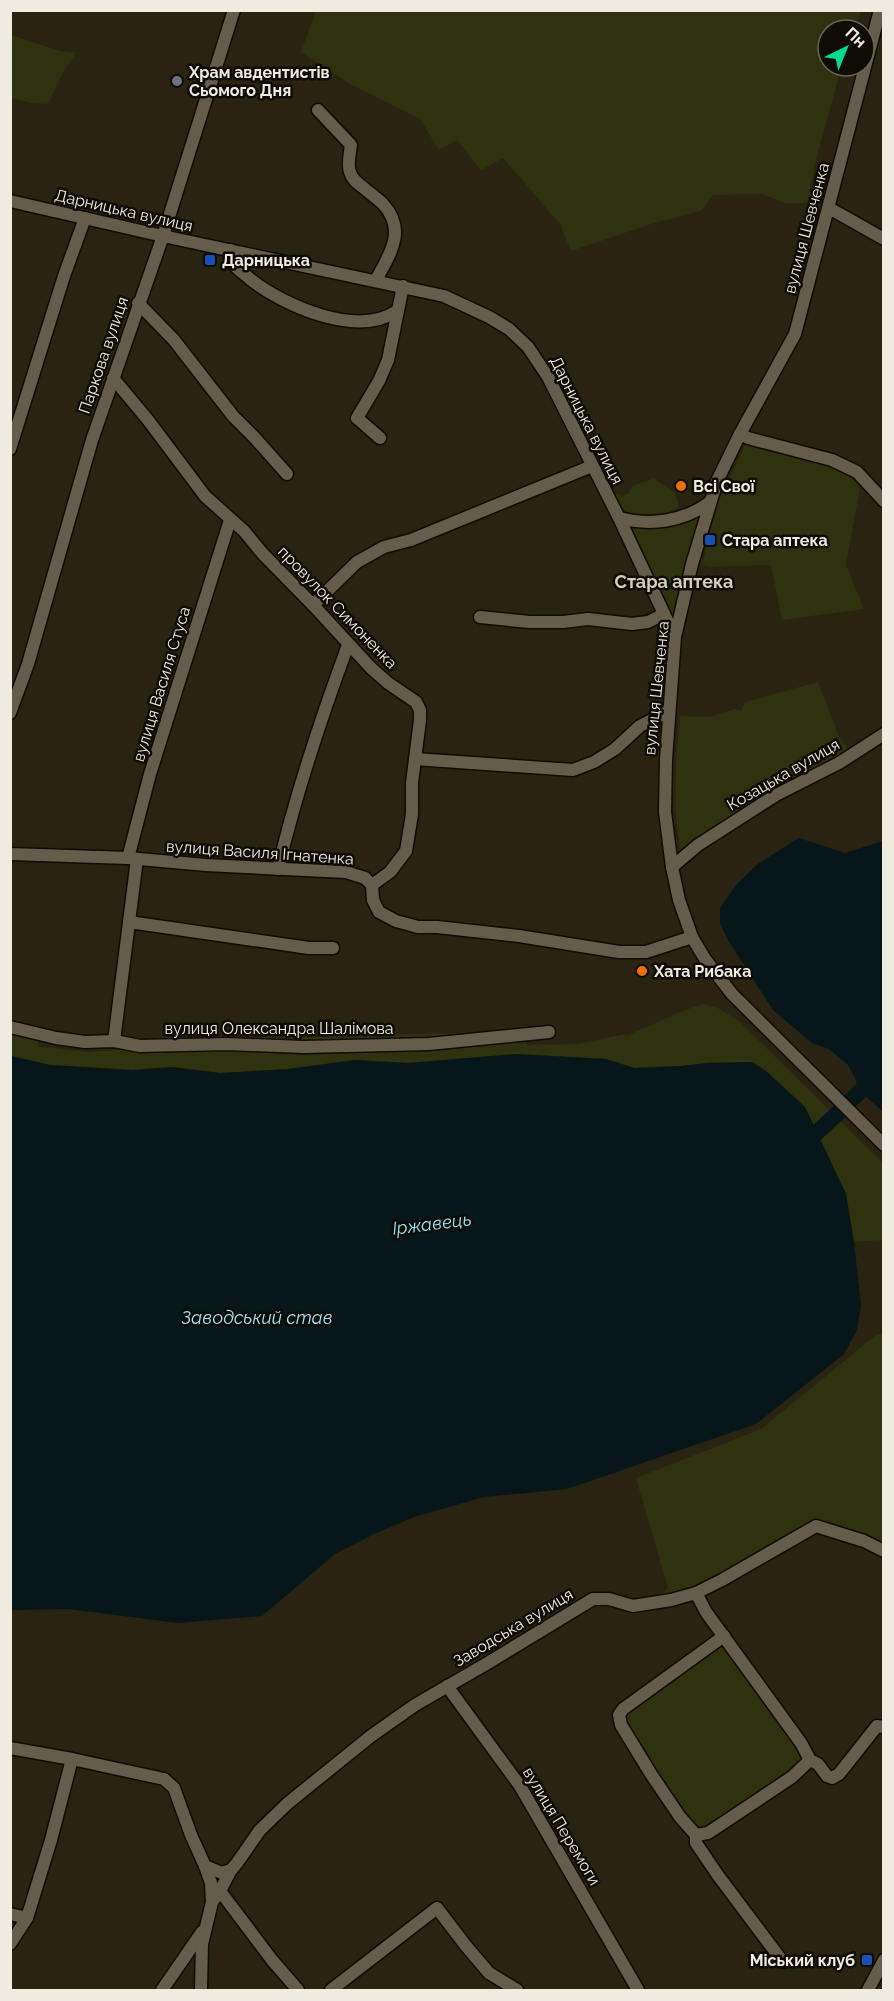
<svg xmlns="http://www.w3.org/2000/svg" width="894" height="2001" viewBox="0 0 894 2001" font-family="Raleway,sans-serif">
<rect width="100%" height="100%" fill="#292312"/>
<g fill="#2e320e">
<polygon points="316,10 861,10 861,11 854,30 828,30 828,66 842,66 818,152 807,203 785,203 762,194 713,195 701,211 651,224 571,251 560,224 503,158 481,170 457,140 439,150 420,119 350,84 301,52"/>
<polygon points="11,35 60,51 76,53 65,69 48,104 31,103 11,98"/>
<path d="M746 443C777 451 845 459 860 488L846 565 864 609 782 620 771 565 709 567 702 565 717 504Z"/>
<path d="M654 478C665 488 680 489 678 508L663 514 629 515 619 504 615 493 622 496 629 493 632 486Z"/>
<path d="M701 514 672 624 628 527C654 529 678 526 701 514Z"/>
<polygon points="818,682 840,739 851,751 681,855 675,808 676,763 680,716 709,717 735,709 741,711 745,702"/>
<polygon points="703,1004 718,1008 739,1021 883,1163 883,1240 854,1242 846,1194 805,1107 766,1071 752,1062 707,1063 683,1066 634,1068 606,1059 516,1054 408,1063 355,1060 288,1069 220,1073 172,1067 132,1070 50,1065 11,1056 11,1022 40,1033 38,1046 88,1052 120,1050 121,1047 150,1053 154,1051 153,1041 156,1038 179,1036 188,1051 205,1050 211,1037 310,1037 523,1031 527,1045 578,1044 625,1034 626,1036 685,1010"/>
<polygon points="883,1334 883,1551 816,1526 722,1580 658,1599 668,1588 636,1478 761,1429 876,1335"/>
<polygon points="720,1647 724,1648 770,1708 805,1759 795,1770 710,1829 698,1832 693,1828 623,1721 626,1712"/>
</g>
<g fill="#071619">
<polygon points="799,838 845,853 883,841 883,1112 859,1090 855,1078 848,1065 829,1049 812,1043 773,1010 728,940 720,923 720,908 737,884 759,863"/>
<polygon points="516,1054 606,1059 634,1068 683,1066 707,1063 752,1062 766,1071 805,1107 846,1194 854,1242 861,1306 857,1330 844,1354 756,1424 567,1489 484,1497 414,1517 372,1535 335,1554 262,1616 178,1623 68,1609 11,1610 11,1056 50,1065 132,1070 172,1067 220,1073 288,1069 355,1060 408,1063"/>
</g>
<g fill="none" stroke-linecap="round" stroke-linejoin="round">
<g stroke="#071619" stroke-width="16">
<polyline points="850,1101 884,1069"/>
<polyline points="801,1147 838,1113"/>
</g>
<g stroke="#110c01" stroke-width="15">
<g id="minor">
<polyline points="880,10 795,334 740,434 717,481 692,564 675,637 666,759 665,812 672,867 679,900 692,937 705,959 732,994 884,1145"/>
<path d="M318 110 351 145C350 153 347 165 350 172 352 180 359 184 365 189 371 194 378 199 383 204 407 230 390 254 376 280"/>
<polyline points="10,201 163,236 444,296 489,317 509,329 528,347 548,377 619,518 675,637"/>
<polyline points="829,208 884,239"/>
<path d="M230 250C231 254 231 259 233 263 236 269 245 274 250 279 284 306 357 338 397 311"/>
<polyline points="138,303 174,340 233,416 254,437 287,474"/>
<polyline points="113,378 148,420 205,496 244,531 263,554 313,605 371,668 388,683 416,702 420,710 420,720 412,783 412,814 406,851 390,872 372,885"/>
<polyline points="740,434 748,438 832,460 857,472 884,501"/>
<polyline points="380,438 357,418 379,381 388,360 403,286"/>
<polyline points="10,449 64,276 85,218"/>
<path d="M619 518C650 526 683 522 710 502"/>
<polyline points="313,605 357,562 384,547 411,540 592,466"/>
<polyline points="480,617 529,622 563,622 588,619 632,624 648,622 664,614"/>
<polyline points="10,713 28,664 92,440 163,236 234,10"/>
<polyline points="415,759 573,770 594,762 615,749 640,726 669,711"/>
<polyline points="10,854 128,858 206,865 346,872 365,878 372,885 373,900 379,912 396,921 418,927 437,927 519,936 619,952 646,952 692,937"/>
<polyline points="128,858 150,774 230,520"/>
<polyline points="672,867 698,845 776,795 839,763 884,734"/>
<path d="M278 869C296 793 321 718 348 645"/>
<polyline points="129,922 309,948 333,948"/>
<polyline points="10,1027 56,1038 85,1042 114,1041 140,1046 226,1044 304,1047 429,1044 549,1032"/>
<polyline points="114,1041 137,859"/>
<polyline points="696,1593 706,1612 801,1743 810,1760 818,1764 827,1776 832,1778 839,1774 877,1726 884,1727"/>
<polyline points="724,1636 623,1709 619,1715 621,1725 651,1774 680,1817 696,1835 708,1833 792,1777 810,1760"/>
<polyline points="447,1686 520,1786 638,1990"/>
<polyline points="10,1748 72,1759 164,1779 174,1788 191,1835 205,1866 222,1873 231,1870"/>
<polyline points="696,1835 696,1843 717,1874 783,1962"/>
<polyline points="220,1891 272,1960 298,1990"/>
<polyline points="212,1902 220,1891 231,1870 237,1863 260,1830 288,1803 371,1736 415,1705 486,1664 593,1599 609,1599 633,1606 671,1600 696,1593 722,1580 816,1526 864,1541 884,1551"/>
<polyline points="10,1914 27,1918"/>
<polyline points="10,1944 27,1918 51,1840 72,1759"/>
<polyline points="162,1990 202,1932"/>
<polyline points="201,1990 202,1944 212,1902 211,1883 205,1866"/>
<polyline points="331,1990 437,1908 466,1946 489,1973 517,1990"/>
<polyline points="868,1990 884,1960"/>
</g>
</g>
<use href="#minor" stroke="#645d4b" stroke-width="12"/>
</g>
<circle fill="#6b7280" stroke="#0f0c06" stroke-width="2" cx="177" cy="81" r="6"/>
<g fill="#1a4fb4" stroke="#0f0c06" stroke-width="2">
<rect x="204" y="254" width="12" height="12" rx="3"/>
<rect x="704" y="534" width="12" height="12" rx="3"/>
<rect x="861" y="1954" width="12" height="12" rx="3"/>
</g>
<g fill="#e8710a" stroke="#0f0c06" stroke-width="2">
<circle cx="681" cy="486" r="6"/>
<circle cx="642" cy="971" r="6"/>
</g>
<g text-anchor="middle" stroke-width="5" stroke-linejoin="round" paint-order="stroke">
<g font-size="16" font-weight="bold" fill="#efebe1" stroke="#0f0c06" text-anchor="start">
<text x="189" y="78">Храм авдентистів<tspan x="189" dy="18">Сьомого Дня</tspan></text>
<text x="222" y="266">Дарницька</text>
<text x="693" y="492">Всі Свої</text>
<text x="722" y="546">Стара аптека</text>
<text x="654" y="977">Хата Рибака</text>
<text x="855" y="1966" text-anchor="end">Міський клуб</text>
</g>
<g font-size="16" fill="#efebe1" stroke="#0f0c06">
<text transform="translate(124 210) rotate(13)" y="6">Дарницька вулиця</text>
<text transform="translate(806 228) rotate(-75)" y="6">вулиця Шевченка</text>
<text transform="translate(103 355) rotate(-71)" y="6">Паркова вулиця</text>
<text transform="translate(587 420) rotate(63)" y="6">Дарницька вулиця</text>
<text transform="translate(338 607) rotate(46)" y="6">провулок Симоненка</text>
<text transform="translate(161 684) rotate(-73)" y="6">вулиця Василя Стуса</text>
<text transform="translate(656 688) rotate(-84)" y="6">вулиця Шевченка</text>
<text transform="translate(783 774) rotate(-30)" y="6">Козацька вулиця</text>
<text transform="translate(260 852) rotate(4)" y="6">вулиця Василя Ігнатенка</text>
<text x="279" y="1034">вулиця Олександра Шалімова</text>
<text transform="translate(513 1627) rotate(-31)" y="6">Заводська вулиця</text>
<text transform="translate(562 1826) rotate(59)" y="6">вулиця Перемоги</text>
</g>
<g font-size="18" font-weight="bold" fill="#d6ceba" stroke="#0f0c06">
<text x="674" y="588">Стара аптека</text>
</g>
<g font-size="18" font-style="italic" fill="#9be9fa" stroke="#0f0c06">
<text transform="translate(432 1224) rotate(-7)" y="6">Іржавець</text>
<text x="257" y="1324">Заводський став</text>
</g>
</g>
<rect width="894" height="2001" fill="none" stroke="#efebe1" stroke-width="24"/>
<g transform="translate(846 48) rotate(43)"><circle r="28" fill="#0f0c06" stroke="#69655e" stroke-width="1.5"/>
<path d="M0-4.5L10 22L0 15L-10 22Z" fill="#03d98b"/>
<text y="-9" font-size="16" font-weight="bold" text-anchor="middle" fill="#efebe1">Пн</text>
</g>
</svg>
